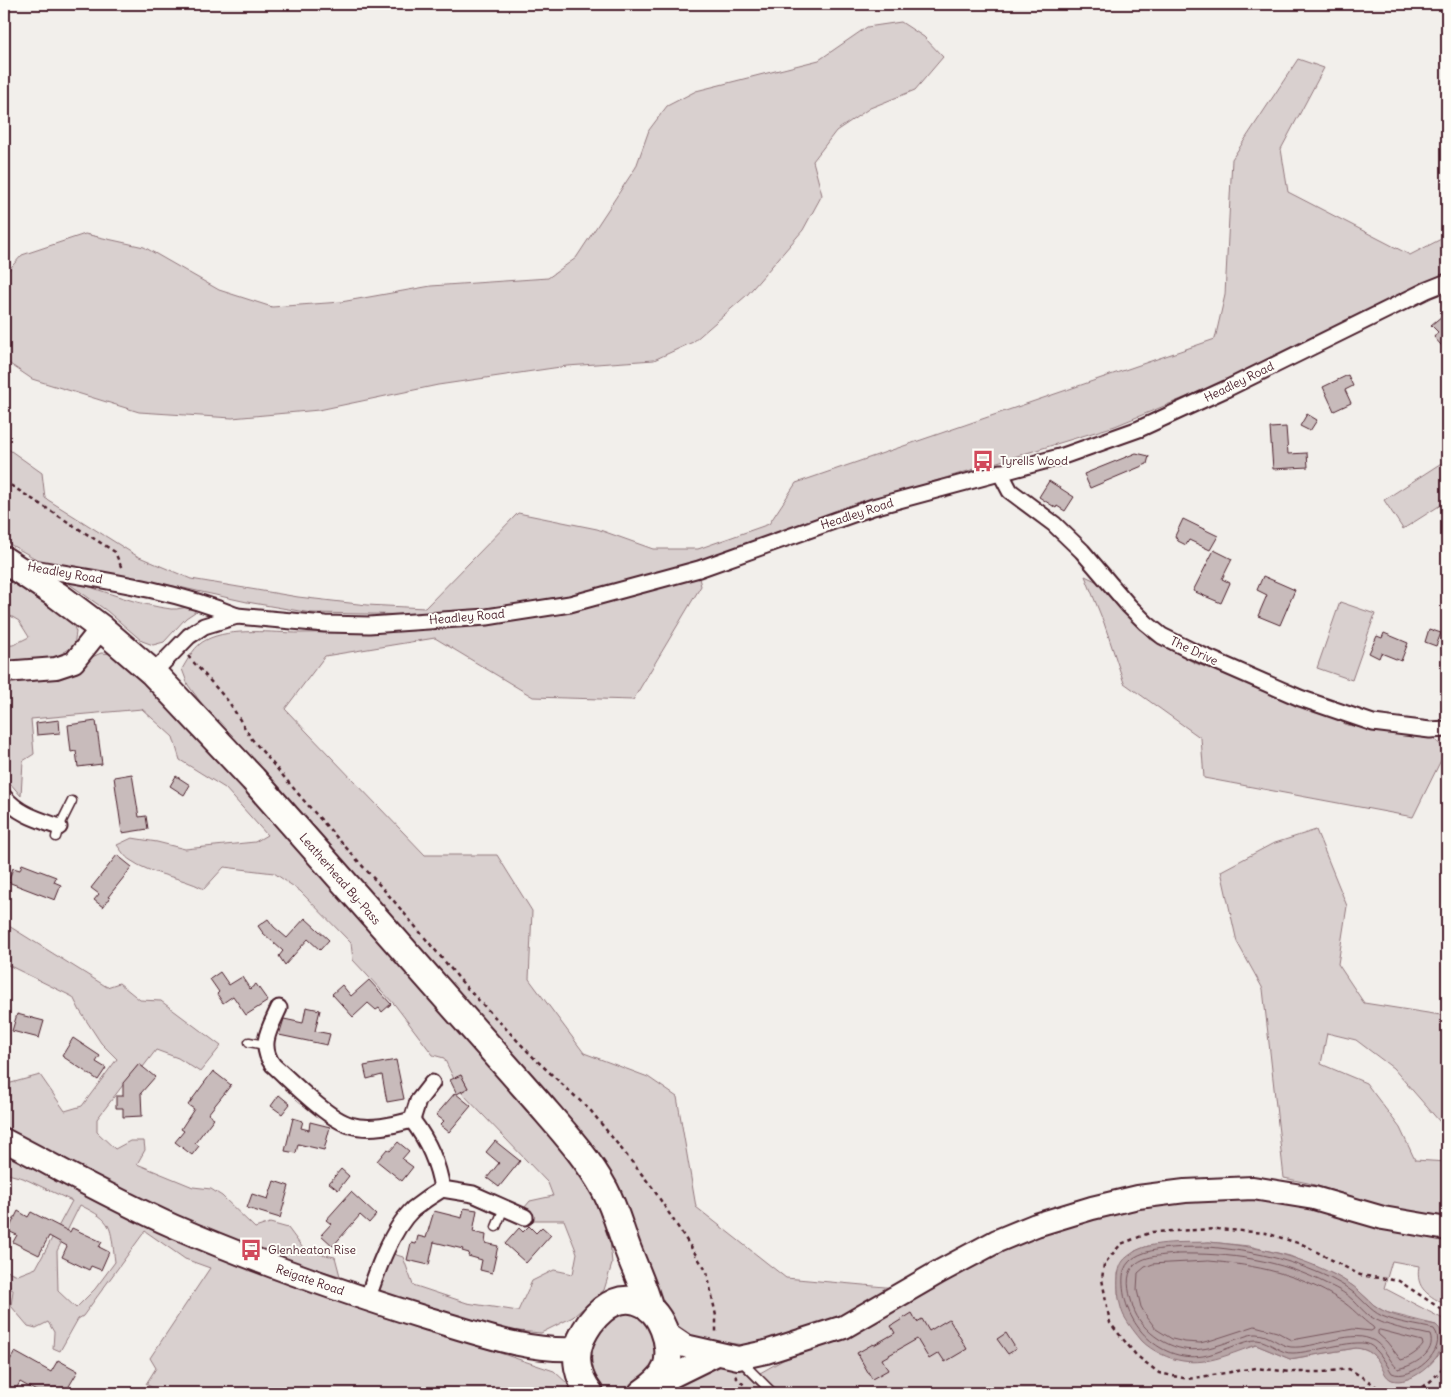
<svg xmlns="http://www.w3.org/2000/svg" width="1451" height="1397" viewBox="0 0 1451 1397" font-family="Delius,sans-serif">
<rect width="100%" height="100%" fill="#f2efeb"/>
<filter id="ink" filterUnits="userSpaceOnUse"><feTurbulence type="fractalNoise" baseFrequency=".02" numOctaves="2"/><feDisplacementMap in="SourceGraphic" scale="10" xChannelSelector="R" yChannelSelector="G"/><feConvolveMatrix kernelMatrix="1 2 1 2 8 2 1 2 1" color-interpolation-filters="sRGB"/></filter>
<g filter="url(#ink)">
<g fill="#d9d0cf" stroke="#92787d" fill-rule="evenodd">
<polygon points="901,22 924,37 943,57 915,90 870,108 836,131 813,161 822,195 803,230 747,295 693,342 654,360 567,366 438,385 319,410 232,418 139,412 32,379 4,360 4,275 22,255 85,234 144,247 219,290 272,307 341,302 431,286 548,278 576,258 636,167 649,130 667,106 696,91 819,60 867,27"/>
<path d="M1298 59 1324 68 1281 149 1288 192 1410 255 1447 236V275L1238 376 1115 426 870 501 695 562 701 586 633 700 533 697 435 638 325 656 285 709 425 855H497L532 911 529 979 584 1053 648 1077 677 1097 696 1207 786 1278 896 1288 823 1325 752 1346 690 1338 677 1325 650 1278 623 1204 213 719 188 685 182 669C188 659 195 645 206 640 231 627 273 633 301 633 343 633 386 630 428 629L426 615 311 613 247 602 179 587 47 565 4 541V446L42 473 45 498 137 556 191 579 298 597 367 605 425 608 518 513 597 529 653 549H698L769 524 796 483 1215 339 1225 295 1232 159Z"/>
<polygon points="1446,460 1447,463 1447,501 1403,529 1384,500"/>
<polygon points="4,572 72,621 76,632 74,646 48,662 4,666 4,646 13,645 29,637 19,621 4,612"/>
<polygon points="1085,576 1102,584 1130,619 1150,639 1195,663 1331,716 1347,725 1397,734 1433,738 1446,750 1413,817 1204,778 1201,738 1124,683 1104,623"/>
<path d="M75 582C106 592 139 605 171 609 179 610 185 606 194 607L195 612 186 618 164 642 153 645 142 641 107 611 68 583Z"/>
<polygon points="1340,602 1375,614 1352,680 1317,668"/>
<path d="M101 653 115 654 164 697 169 709 284 829 510 1087 593 1187 609 1228 612 1264 604 1290 573 1317 541 1333 495 1329 377 1295 380 1274 393 1254 403 1257 413 1285 467 1303 518 1311 532 1281 554 1270 573 1274 577 1253 564 1220H529L525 1207 530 1201 553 1196 548 1183 461 1092 468 1088 461 1075 454 1079 444 1058 433 1055 395 1005 353 960 351 943 300 891 274 873 224 867 204 889C180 876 153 876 130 860 125 857 121 850 117 845L132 838 157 842 185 849 255 842 267 835 225 788 180 760 173 737 142 709 31 719 34 754 23 761 21 796 4 776V678L90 658Z"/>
<polygon points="1316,830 1347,906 1338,964 1364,1003 1447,1016 1447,1130 1393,1068 1356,1040 1327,1033 1321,1064 1366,1083 1400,1128 1415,1160 1447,1162 1447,1219 1406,1213 1308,1183 1284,1178 1263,989 1237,942 1221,871 1272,844"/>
<polygon points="4,923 107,987 119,983 140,1000 161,1001 221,1046 200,1072 178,1058 156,1050 143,1067 139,1064 97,1119 97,1132 115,1149 130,1141 144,1141 145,1150 137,1164 193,1187 211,1189 222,1196 255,1228 270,1223 288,1228 305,1251 335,1257 340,1276 267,1256 190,1224 4,1132 4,1082 11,1083 40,1075 65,1111 82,1106 117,1059 101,1043 80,1011 73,997 4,963"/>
<path d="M4 1145 337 1299 554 1371 570 1386V1393H161L146 1384 156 1368 150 1358 210 1268 185 1259 145 1231 83 1316 78 1319 60 1351 53 1348 54 1332 48 1322 36 1328 28 1326 11 1306 13 1290 4 1285V1270L18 1275 36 1268 72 1201 23 1178 4 1173ZM80 1205C114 1222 110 1225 115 1262L95 1289 76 1308 58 1291 57 1251Z"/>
<path d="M1279 1198 1391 1229 1447 1240V1306C1429 1295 1415 1290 1419 1266L1392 1261 1384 1288 1445 1320 1447 1323V1393H780L760 1373 783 1360 831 1342 965 1268 1040 1233 1134 1210 1185 1200ZM1209 1242 1249 1246 1290 1256 1333 1274 1353 1286 1374 1305 1385 1312 1436 1325C1441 1333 1446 1343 1440 1353 1437 1359 1428 1364 1423 1369 1415 1375 1397 1386 1388 1377 1386 1375 1384 1370 1383 1367 1376 1356 1369 1349 1356 1348L1290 1359 1256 1345 1239 1350 1143 1342 1124 1315 1118 1293V1273L1135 1251 1148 1246Z"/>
<path d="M627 1310 640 1311C644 1318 658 1337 658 1344 659 1366 632 1397 609 1393 588 1387 586 1351 594 1335 600 1323 615 1315 627 1310Z"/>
<polygon points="727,1363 739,1367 765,1393 668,1393 694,1373"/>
</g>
<path fill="#b7a5a6" stroke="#8b6f75" d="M1209 1242C1254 1246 1294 1254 1335 1275 1344 1280 1353 1285 1360 1292 1365 1296 1369 1301 1374 1305 1389 1317 1418 1321 1436 1325 1442 1330 1444 1337 1442 1345 1439 1362 1409 1386 1392 1380 1379 1375 1384 1351 1356 1348L1290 1359 1256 1345C1232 1353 1209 1365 1183 1361 1169 1359 1152 1351 1142 1341 1136 1334 1129 1325 1124 1316 1118 1304 1114 1273 1123 1261 1125 1258 1131 1254 1134 1252 1153 1240 1188 1243 1209 1242Z"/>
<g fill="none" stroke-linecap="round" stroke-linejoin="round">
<g stroke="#76555c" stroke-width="1">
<path d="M1209 1247C1253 1251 1290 1259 1330 1278 1337 1282 1344 1285 1350 1290 1362 1298 1369 1310 1382 1316 1398 1323 1418 1325 1434 1329 1450 1350 1410 1382 1392 1373 1386 1364 1379 1349 1368 1344 1353 1339 1311 1353 1293 1353 1280 1354 1270 1341 1257 1340 1247 1339 1217 1354 1203 1356 1157 1363 1120 1320 1123 1276 1125 1243 1186 1248 1209 1247Z"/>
<path d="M1176 1254C1231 1253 1279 1259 1329 1285 1338 1289 1347 1294 1354 1301 1359 1306 1363 1311 1368 1315 1385 1327 1409 1330 1430 1335 1437 1353 1413 1366 1398 1369 1388 1360 1384 1344 1370 1339 1348 1330 1315 1349 1291 1347 1280 1346 1269 1334 1256 1334 1249 1334 1241 1338 1234 1340 1206 1350 1186 1356 1159 1339 1148 1332 1137 1320 1133 1307 1130 1296 1125 1281 1131 1270 1139 1255 1161 1256 1176 1254Z"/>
<path d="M1209 1261C1257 1265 1299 1274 1340 1300 1352 1307 1361 1319 1373 1327L1374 1329 1371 1331 1353 1329 1292 1340 1277 1332 1255 1326 1212 1340 1200 1343 1185 1342 1172 1339 1156 1329 1147 1317 1141 1307 1137 1290 1138 1273 1145 1267 1153 1264Z"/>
<path d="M1380 1330 1422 1341 1423 1345C1418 1352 1409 1358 1401 1360L1387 1342 1378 1334V1331Z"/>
</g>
</g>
<g fill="#c8bbbb" stroke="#4a1f2b">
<polygon points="1442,316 1447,322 1447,352 1434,337 1438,332 1431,325"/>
<polygon points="1348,375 1353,386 1345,390 1351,403 1334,411 1323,387"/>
<polygon points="1307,414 1317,420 1310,431 1300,426"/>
<polygon points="1286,427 1288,454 1307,453 1308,467 1273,469 1270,428"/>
<polygon points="1136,453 1149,456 1147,464 1090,488 1084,474"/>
<polygon points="1049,481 1074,497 1065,511 1057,506 1056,508 1039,497"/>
<polygon points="1183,519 1218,536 1210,550 1189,540 1186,545 1178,541 1175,536"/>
<polygon points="1214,550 1232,559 1222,579 1230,583 1221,603 1193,591"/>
<polygon points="1263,576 1295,590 1280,625 1258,616 1267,595 1257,590"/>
<polygon points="1429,629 1441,633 1436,646 1425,642"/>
<polygon points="1384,633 1408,643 1401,661 1381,653 1379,658 1369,653 1377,636 1382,638"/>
<polygon points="59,720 60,733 37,735 36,723"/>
<polygon points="96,721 102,764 78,767 76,751 71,752 68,725"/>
<polygon points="132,774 139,817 146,816 148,829 122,833 114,777"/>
<polygon points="176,776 190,785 184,795 170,786"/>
<polygon points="117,855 132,867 108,897 110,898 103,907 94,900 99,894 91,888"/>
<polygon points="22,864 56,877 54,882 61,885 55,900 8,882 13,868 20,870"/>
<polygon points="305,918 329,940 320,950 308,939 285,965 279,956 283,951 263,933 258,926 268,919 274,927 287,938"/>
<polygon points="220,972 229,985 242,977 250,989 256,984 268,1001 246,1015 233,996 223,1003 217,994 219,992 210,979"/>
<polygon points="369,980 391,1004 382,1012 379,1008 376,1010 368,1003 353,1017 332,994 342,985 351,996"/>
<polygon points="306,1007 320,1010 315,1031 330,1034 327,1045 279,1035 284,1019 303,1023"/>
<polygon points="17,1014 44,1021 39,1038 12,1031"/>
<polygon points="73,1038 100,1056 96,1062 106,1068 98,1080 62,1056"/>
<polygon points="396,1060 404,1099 387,1102 382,1075 367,1079 364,1066"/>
<polygon points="139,1064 155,1077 141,1093 142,1116 123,1117 123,1108 116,1108 116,1096 123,1096 123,1083"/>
<polygon points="213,1071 231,1085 208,1114 214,1118 195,1143 199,1146 192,1155 175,1142 184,1131 181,1129 194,1109 188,1105"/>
<polygon points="461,1075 468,1088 457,1094 450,1080"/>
<polygon points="455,1093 471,1106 449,1132 440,1125 444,1121 436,1115"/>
<polygon points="279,1095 290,1104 282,1114 271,1106"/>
<polygon points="293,1118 303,1121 301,1128 309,1130 310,1122 330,1127 324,1150 298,1144 296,1153 285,1151"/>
<polygon points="495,1141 520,1161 499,1187 487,1178 499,1163 486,1152"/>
<polygon points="398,1142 409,1151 402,1159 413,1167 402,1181 377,1161 387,1149 390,1151"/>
<polygon points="341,1169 349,1176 338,1190 329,1183"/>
<polygon points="274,1181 289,1186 280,1218 247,1208 252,1194 268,1199"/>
<polygon points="351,1192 376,1215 369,1223 360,1215 333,1246 321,1235 331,1224 326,1220"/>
<polygon points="464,1208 477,1210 473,1232 486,1235 485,1243 498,1246 492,1273 480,1270 482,1260 468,1256 469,1253 462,1251 463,1249 434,1242 429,1265 407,1260 411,1243 416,1244 418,1236 426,1238 434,1211 462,1218"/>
<polygon points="18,1211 28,1217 31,1212 70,1232 72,1228 102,1242 99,1247 109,1252 101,1270 91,1266 89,1270 62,1257 67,1246 49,1236 39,1255 13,1242 17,1235 8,1231"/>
<polygon points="529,1226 536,1233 542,1227 551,1235 526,1263 505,1244 519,1228 523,1232"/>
<polygon points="912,1313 917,1322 922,1319 929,1331 949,1319 967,1349 945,1362 939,1353 929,1359 917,1339 882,1359 888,1370 872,1379 857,1353 873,1344 874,1345 895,1333 891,1326"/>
<polygon points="1006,1333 1016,1349 1008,1354 997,1339"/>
<polygon points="15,1352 51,1372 58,1360 78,1371 65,1393 40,1393 20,1382 14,1393 4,1388 4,1356 10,1360"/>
</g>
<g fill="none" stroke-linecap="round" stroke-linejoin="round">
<g stroke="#4a1f2b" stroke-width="11">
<g id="service">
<polyline points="56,837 59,827 72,801"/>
<polyline points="249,1042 265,1045"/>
<polyline points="496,1227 504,1208"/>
<polyline points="741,1361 773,1393"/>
</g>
</g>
<g stroke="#4a1f2b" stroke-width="19">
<g id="minor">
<polyline points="1000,472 1010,491 1054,524 1082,551 1129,606 1146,623 1162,636 1190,650 1300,698 1373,723 1430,730 1447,729"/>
<path d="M23 566C94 579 169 588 237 616"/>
<polyline points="153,673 189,636 204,626 237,616 325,624 369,625 487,617 570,604 699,569 873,507 1063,456 1139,429 1226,389 1427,290 1447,282"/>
<path d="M4 797C20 815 37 819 59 827"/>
<path d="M279 1008C270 1028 258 1045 273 1065 291 1081 328 1119 350 1125 370 1131 393 1125 412 1120"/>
<polyline points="442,1189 473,1194 525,1217"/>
<path d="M367 1300C377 1271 391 1230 413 1209 422 1202 432 1195 442 1189 438 1162 428 1141 412 1120L418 1101 432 1083"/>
</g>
</g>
<g stroke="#4a1f2b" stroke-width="24">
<polyline id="tertiary" points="4,672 56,668 74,662 101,628"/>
</g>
<g stroke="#4a1f2b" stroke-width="26">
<g id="secondary">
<path d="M4 1140C60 1169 115 1200 173 1226 256 1262 342 1292 429 1319 477 1333 527 1352 577 1349"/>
<polyline points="666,1333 685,1346 738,1358 766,1352 844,1327 939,1272 997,1241 1036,1225 1092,1208 1138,1197 1185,1191 1253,1188 1314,1198 1383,1218 1447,1229"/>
<polyline points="654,1385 717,1354"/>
</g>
</g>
<g stroke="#4a1f2b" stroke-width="30">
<g id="trunk">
<path d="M4 560 57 595 101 628 153 673 253 779 537 1101C561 1129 587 1157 605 1190 616 1211 621 1233 630 1255 637 1273 645 1290 650 1309"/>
<path d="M590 1393C578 1378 573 1358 581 1339 590 1319 611 1294 636 1301 661 1307 674 1346 666 1368 662 1379 651 1387 642 1393"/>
</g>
</g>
<g stroke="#4a1f2b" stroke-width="2.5" stroke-dasharray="4 4" stroke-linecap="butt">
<polyline points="4,481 115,552 122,569"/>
<polyline points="188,656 229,702 251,738 306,803 393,900 467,988 534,1058 591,1111 652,1187 707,1272 716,1316 716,1335"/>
<polyline points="735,1376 752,1393"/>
<polyline points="1384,1393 1370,1382 1349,1369 1323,1372 1290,1372 1256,1368 1188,1379 1159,1373 1136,1355 1110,1323 1102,1279 1104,1264 1121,1244 1152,1232 1217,1229 1266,1233 1304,1245 1360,1275 1399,1281 1447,1313"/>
<path d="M1408 1393C1425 1390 1439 1374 1447 1361"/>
</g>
<use href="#service" stroke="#fdfcf7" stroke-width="8"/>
<use href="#minor" stroke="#fdfcf7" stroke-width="15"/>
<use href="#tertiary" stroke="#fdfcf7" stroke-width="20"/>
<use href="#secondary" stroke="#fdfcf7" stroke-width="22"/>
<use href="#trunk" stroke="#fdfcf7" stroke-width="26"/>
</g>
</g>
<defs>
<g id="bus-bare" transform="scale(1.725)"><path d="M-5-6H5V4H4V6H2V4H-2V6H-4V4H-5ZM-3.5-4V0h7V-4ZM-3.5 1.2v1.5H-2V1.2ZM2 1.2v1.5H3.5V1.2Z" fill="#d1495b" stroke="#fdfcf7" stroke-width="2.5" paint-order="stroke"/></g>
</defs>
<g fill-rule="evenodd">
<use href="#bus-bare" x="983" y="461"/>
<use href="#bus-bare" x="251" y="1250"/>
</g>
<g text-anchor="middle" stroke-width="4" stroke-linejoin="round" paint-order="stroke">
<g font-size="12" fill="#4a1f2b" stroke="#fdfcf7">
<text transform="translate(1239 382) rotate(-26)" y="4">Headley Road</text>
<text transform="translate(857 514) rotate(-18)" y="4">Headley Road</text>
<text transform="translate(65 573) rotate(10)" y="4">Headley Road</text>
<text transform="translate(467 617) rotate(-5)" y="4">Headley Road</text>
<text transform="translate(1194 651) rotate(25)" y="4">The Drive</text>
<text transform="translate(340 879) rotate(49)" y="4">Leatherhead By-Pass</text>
<text transform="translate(310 1280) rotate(19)" y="4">Reigate Road</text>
</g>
<g font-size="12" fill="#4a1f2b" stroke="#fdfcf7" text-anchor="start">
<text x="1000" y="465">Tyrells Wood</text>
<text x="268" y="1254">Glenheaton Rise</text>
</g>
</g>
<rect width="1451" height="1397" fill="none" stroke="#fdfcf7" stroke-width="20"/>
<rect x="10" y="10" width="1431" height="1377" fill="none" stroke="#4a1f2b" stroke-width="2" filter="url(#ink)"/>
</svg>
